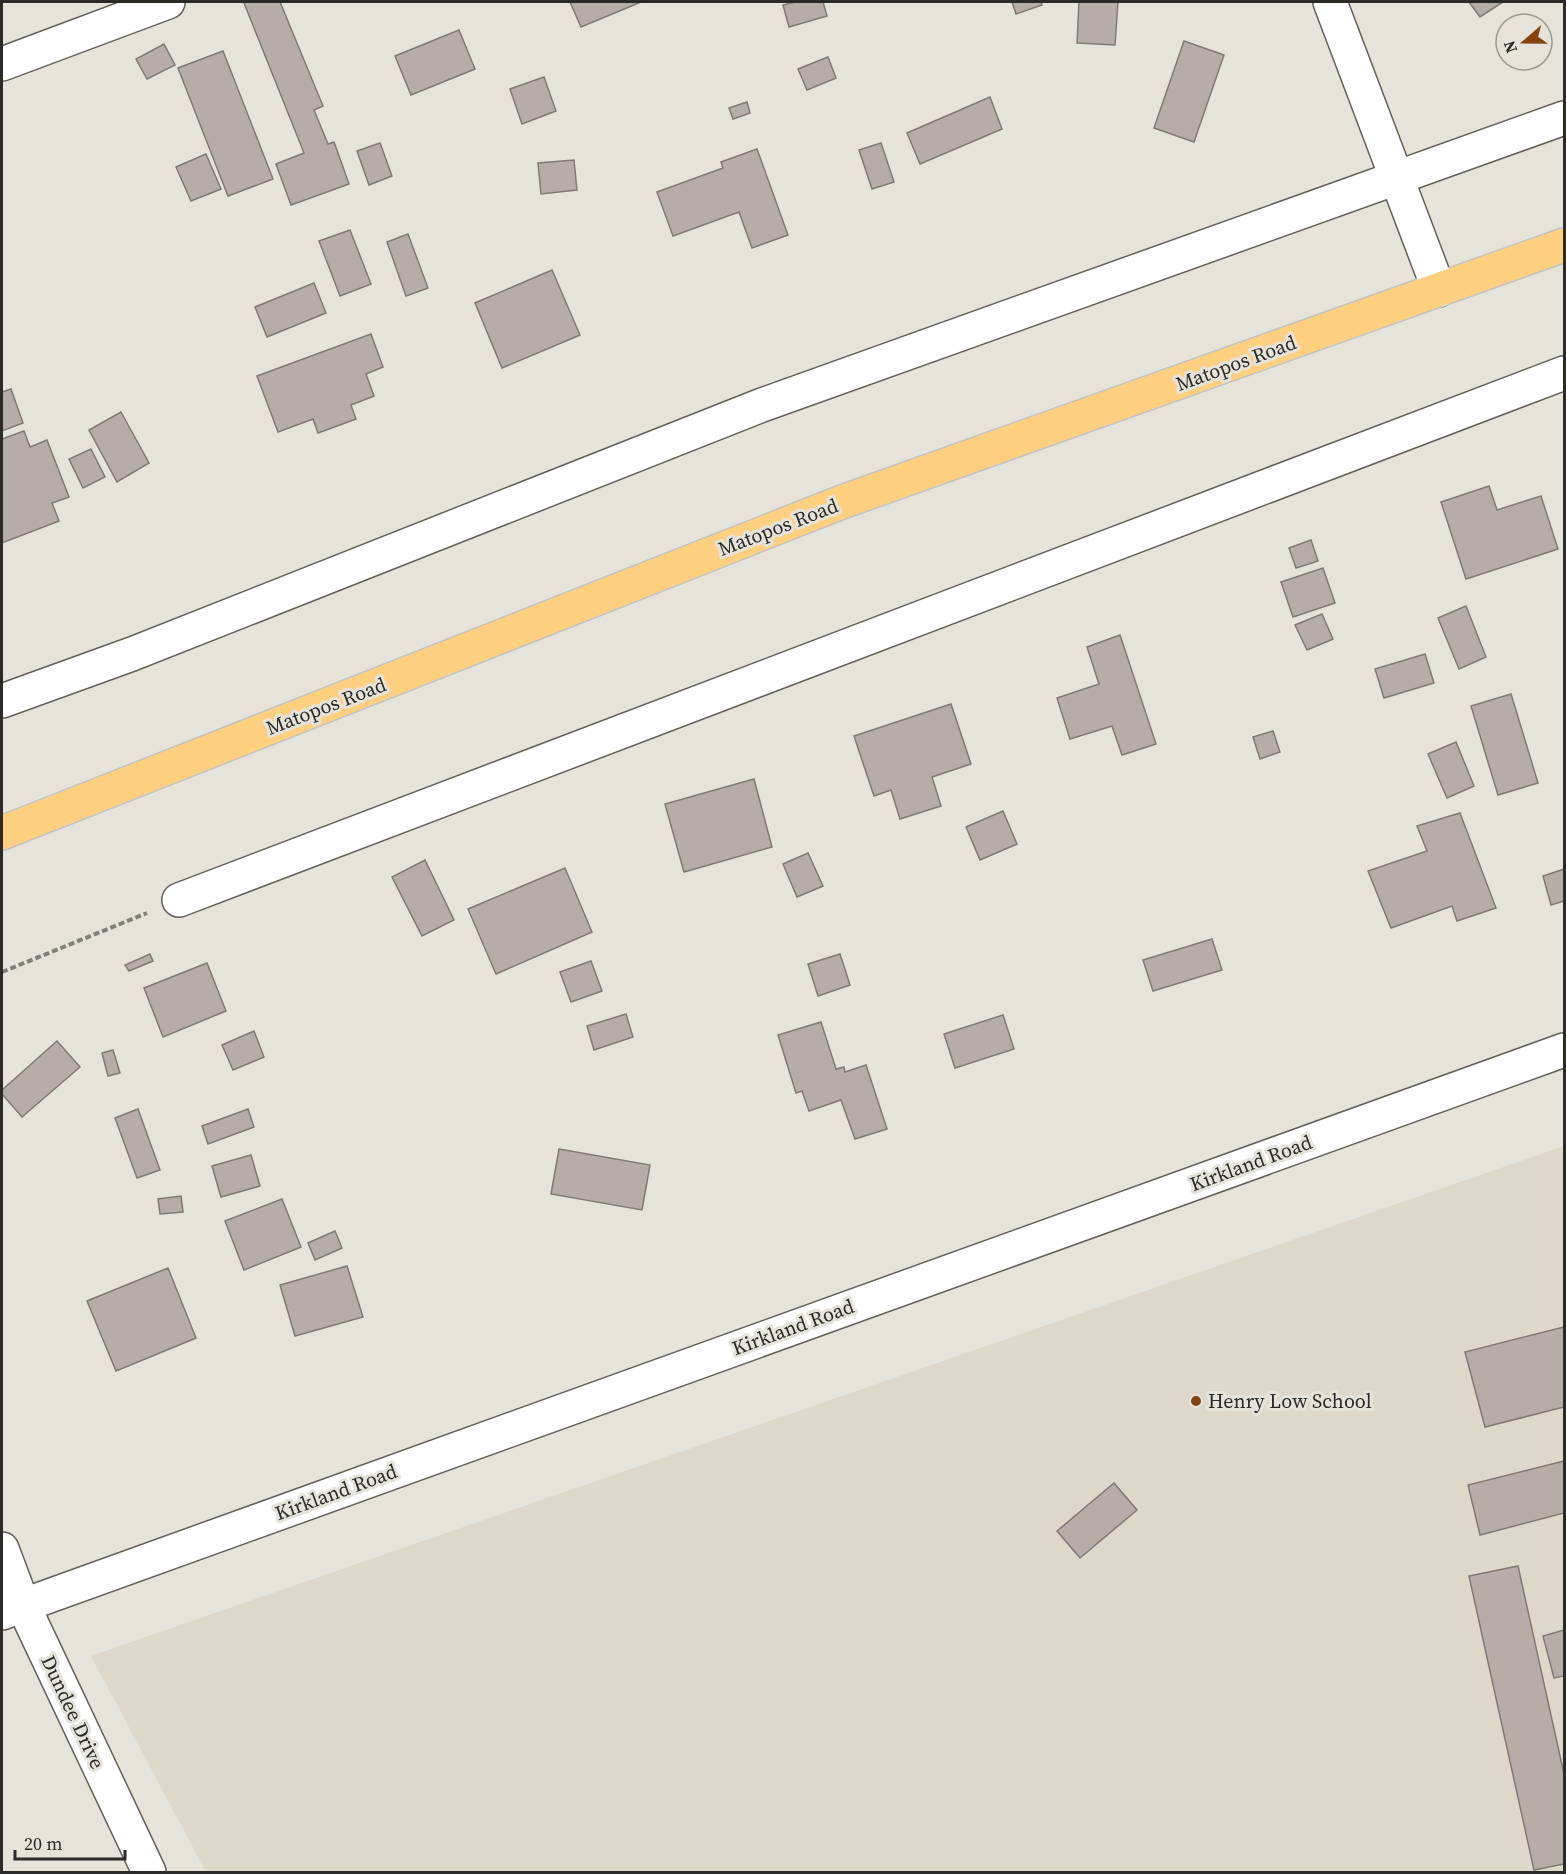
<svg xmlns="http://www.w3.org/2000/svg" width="1566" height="1874" viewBox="0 0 1566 1874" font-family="'Source Serif 4',serif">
<rect width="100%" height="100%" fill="#e6e3db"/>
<polygon fill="#ded8ca" points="1564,1146 1564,1872 206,1872 91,1656"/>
<g fill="#b6ada9" stroke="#817975" stroke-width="1.5">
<polygon points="247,2 280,2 323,106 314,110 328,144 334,142 349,184 291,205 276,164 304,153 244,3"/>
<polygon points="570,2 641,2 581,27"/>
<polygon points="795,2 823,2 827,16 789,27 783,5"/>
<polygon points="1012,2 1041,2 1042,5 1016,14"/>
<polygon points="1079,2 1118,2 1115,45 1077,43"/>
<polygon points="1469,2 1503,2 1480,17"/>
<polygon points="459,30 475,69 411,95 395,56"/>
<polygon points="1184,41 1224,55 1194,142 1154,128"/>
<polygon points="164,44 175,65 147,79 136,59"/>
<polygon points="223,51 273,179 228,196 178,68"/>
<polygon points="828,57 836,78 807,90 798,69"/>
<polygon points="544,77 556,111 522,124 510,89"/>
<polygon points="990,97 1002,129 920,164 907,133"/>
<polygon points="747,102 750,113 733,119 729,108"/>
<polygon points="380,143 392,176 369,185 357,151"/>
<polygon points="881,143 894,182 872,189 859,150"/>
<polygon points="757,149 788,235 752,248 739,212 673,236 657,192 723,168 721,162"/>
<polygon points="206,154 221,189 191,201 176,167"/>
<polygon points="574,160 577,190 541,194 538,163"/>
<polygon points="350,230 371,284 340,296 319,241"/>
<polygon points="408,234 428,288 406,296 387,242"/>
<polygon points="552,270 580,335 502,368 475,303"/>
<polygon points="314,283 326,313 267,337 255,307"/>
<polygon points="371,334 383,367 366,374 374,396 351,405 356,419 318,433 313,419 278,432 257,376"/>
<polygon points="11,389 23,423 2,431 2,392"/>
<polygon points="121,412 149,463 117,482 89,430"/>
<polygon points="24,431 30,447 47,440 69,497 52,503 59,521 2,543 2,439"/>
<polygon points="91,449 105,477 83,488 69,459"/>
<polygon points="1489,486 1497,510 1541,496 1558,549 1466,579 1441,502"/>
<polygon points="1311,540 1318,561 1296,568 1289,548"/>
<polygon points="1323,568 1335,603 1293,617 1281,582"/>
<polygon points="1466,606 1486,657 1459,669 1438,618"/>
<polygon points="1322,614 1333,639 1307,650 1295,625"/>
<polygon points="1120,635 1156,744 1122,755 1112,726 1070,739 1057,698 1099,684 1087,647"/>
<polygon points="1425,654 1434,683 1384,698 1375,669"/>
<polygon points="1511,694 1538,783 1498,795 1471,706"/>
<polygon points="951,704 971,764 932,777 941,806 900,819 891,790 874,796 854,736"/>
<polygon points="1273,731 1280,752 1260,759 1253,737"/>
<polygon points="1456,742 1474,786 1447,798 1428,754"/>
<polygon points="754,779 772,847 684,872 665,804"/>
<polygon points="1003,811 1017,844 980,860 966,827"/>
<polygon points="1460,813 1496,908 1457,921 1452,906 1391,928 1368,871 1427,851 1417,826"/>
<polygon points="808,853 823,886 797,897 783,864"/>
<polygon points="425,860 454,920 422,936 392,877"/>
<polygon points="565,868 592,932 496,974 468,909"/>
<polygon points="1564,869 1564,901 1551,905 1543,876"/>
<polygon points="1212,939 1222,970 1153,991 1143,960"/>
<polygon points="150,954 153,961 129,971 125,965"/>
<polygon points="840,954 850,985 818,996 808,964"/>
<polygon points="591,961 602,991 571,1002 560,972"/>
<polygon points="207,963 226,1011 163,1037 144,988"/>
<polygon points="626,1014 633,1037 594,1050 587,1026"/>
<polygon points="1003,1015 1014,1049 955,1068 944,1034"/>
<polygon points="821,1022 836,1069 844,1067 845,1072 866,1065 887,1129 855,1139 841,1100 809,1111 802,1091 796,1093 778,1035"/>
<polygon points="254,1031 264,1057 233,1070 222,1045"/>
<polygon points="57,1041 80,1067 22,1117 2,1094 2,1090"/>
<polygon points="113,1050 120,1073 108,1076 102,1053"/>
<polygon points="138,1109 160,1170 137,1178 115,1118"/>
<polygon points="248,1109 254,1127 208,1144 202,1126"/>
<polygon points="559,1149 650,1165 642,1210 551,1194"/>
<polygon points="251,1155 260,1186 221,1197 212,1166"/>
<polygon points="181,1196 183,1212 160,1214 158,1199"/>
<polygon points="282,1199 301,1247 244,1270 225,1221"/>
<polygon points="335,1231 342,1248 315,1260 308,1243"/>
<polygon points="347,1266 363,1317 295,1336 280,1285"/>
<polygon points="168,1268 196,1338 116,1371 87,1301"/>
<polygon points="1564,1327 1564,1407 1485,1427 1465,1352"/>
<polygon points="1564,1461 1564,1513 1480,1535 1468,1485"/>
<polygon points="1114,1483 1137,1510 1080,1558 1057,1531"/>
<polygon points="1518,1566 1564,1774 1564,1864 1534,1870 1469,1576"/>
<polygon points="1564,1630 1564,1676 1554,1678 1543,1636"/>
</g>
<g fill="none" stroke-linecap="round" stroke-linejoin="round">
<g stroke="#64615a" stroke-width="36">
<g id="minor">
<polyline points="1330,2 1439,290"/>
<polyline points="2,64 168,2"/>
<polyline points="2,701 132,654 762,405 1564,118"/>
<polyline points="179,900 1564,373"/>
<polyline points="2,1549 23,1605 149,1872"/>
<polyline points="2,1613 1564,1050"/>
</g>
</g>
<g stroke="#c4c3c3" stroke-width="36">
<polyline id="major" points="2,833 842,502 1564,245"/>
</g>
<polyline stroke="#82807a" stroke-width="4" stroke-dasharray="6 3" stroke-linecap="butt" points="2,972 147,913"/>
<use href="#minor" stroke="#fff" stroke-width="33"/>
<use href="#major" stroke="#fdcf7f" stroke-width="33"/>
</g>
<circle fill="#84430c" stroke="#e6e3db" stroke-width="2" cx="1196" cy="1401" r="6"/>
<g text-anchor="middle" stroke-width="6" stroke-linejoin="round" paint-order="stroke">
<g font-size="20" fill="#2b2a27" stroke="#e6e3db">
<text transform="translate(1236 363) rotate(-20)" y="7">Matopos Road</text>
<text transform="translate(778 527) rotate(-21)" y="7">Matopos Road</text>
<text transform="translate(326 706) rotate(-21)" y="7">Matopos Road</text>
<text transform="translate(1251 1163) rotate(-20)" y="7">Kirkland Road</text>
<text transform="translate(793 1327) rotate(-20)" y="7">Kirkland Road</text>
<text transform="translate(336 1492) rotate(-20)" y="7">Kirkland Road</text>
<text transform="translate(73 1712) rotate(65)" y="7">Dundee Drive</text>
</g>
<g font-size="20" fill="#2b2a27" stroke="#e6e3db" text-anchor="start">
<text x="1208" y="1408">Henry Low School</text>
</g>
</g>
<rect width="1566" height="1874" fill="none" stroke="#2b2a27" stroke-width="6"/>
<g transform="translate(1524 42) rotate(250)"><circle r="28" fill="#e6e3db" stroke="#9b9993" stroke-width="1.5"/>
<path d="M0-4.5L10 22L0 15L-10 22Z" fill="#84430c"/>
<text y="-9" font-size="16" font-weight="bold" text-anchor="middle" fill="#2b2a27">N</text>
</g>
<path d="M15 1850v9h110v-9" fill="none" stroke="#2b2a27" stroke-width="3"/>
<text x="24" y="1850" font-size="18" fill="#2b2a27" stroke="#e6e3db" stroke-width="4.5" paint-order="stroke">20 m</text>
</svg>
